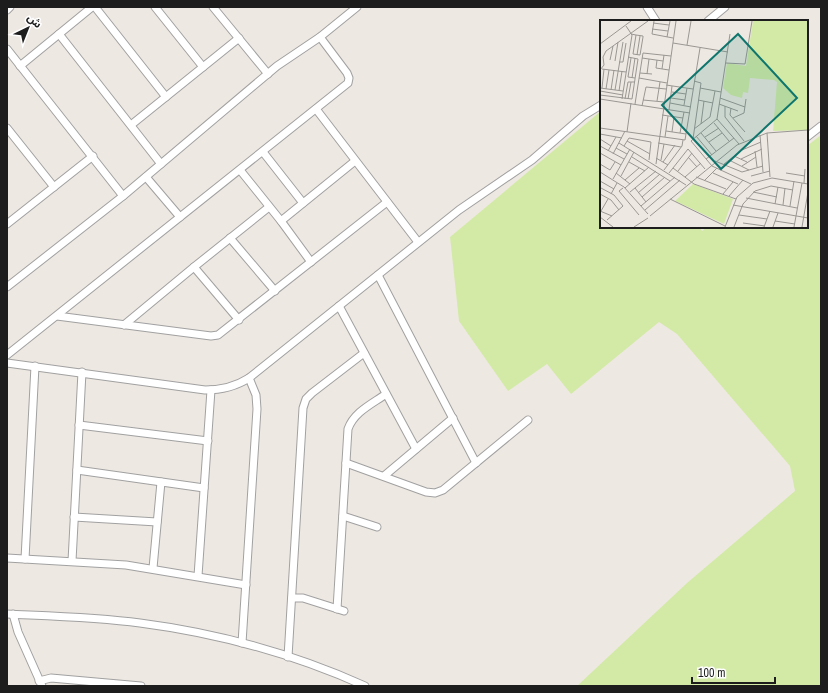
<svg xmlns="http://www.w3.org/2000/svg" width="828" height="693" viewBox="0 0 828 693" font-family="'Archivo Narrow','Noto Sans Arabic',sans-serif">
<rect width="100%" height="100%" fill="#eee8e2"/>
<polygon fill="#d3eaa7" points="601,111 601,227 699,227 702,231 707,227 807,227 807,146 821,135 821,686 577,686 687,583 795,491 790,466 677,334 659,322 571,394 547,364 508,391 459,321 450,237"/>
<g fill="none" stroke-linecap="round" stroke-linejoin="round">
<g stroke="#a1a1a1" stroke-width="9">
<g id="minor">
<polyline points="95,7 166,97"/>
<polyline points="155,7 203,67"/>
<polyline points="213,7 268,74"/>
<polyline points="647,7 656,21"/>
<polyline points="7,10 10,7"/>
<polyline points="708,21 725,7"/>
<polyline points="59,34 161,164"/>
<polyline points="7,49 123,196"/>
<polyline points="20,66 92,7"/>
<polyline points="316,109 418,242"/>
<polyline points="131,125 239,38"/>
<polyline points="7,128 54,187"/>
<polyline points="807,137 821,126"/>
<polyline points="263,152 303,203"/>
<polyline points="240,170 281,221 311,262"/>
<polyline points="146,177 180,217"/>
<polyline points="281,221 355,161"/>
<polyline points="7,224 93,156"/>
<polyline points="230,238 275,291"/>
<polyline points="194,267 239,320"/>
<polyline points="378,275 476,463"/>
<polyline points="7,287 123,196 277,66 320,37 357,7"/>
<polyline points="339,306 416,449"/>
<polyline points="57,316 211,336 218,335 387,202"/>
<polyline points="124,325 194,267 269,207"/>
<polyline points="7,355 348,83 349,78 347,73 320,37"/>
<path d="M7 363 205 390C222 390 235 387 249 378L459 210 532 160 583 116 601 105"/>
<polyline points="79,425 208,441"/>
<polyline points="346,463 426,492 435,493 443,490 528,420"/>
<polyline points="77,470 204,488"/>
<polyline points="384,476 453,418"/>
<polyline points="343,516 377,527"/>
<polyline points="74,517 157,522"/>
<polyline points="7,558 126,565 246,585"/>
<polyline points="25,559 35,366"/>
<polyline points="72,561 82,372"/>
<polyline points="153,568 161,482"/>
<polyline points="198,576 211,390"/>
<polyline points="292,598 303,598 344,611"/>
<path d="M337 609 348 429C354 412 372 404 386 394"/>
<path d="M7 614C51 616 96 617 140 623 217 633 294 654 365 686"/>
<polyline points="13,614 18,632 42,686"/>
<polyline points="242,643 257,409 256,395 249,378"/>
<polyline points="288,657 303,408 306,399 312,393 364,353"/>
<polyline points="39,681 51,678 141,686"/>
</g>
</g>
<use href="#minor" stroke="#fff" stroke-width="7"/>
</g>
<g transform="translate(600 20)">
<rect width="208" height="208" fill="#eee8e2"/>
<path d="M153 1H208V110L173 111 177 62 174 60 150 58 148 73 143 72 142 78 131 75 123 68 127 43 146 46ZM93 164 133 179 124 204 75 181Z" fill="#d3eaa7"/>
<path fill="none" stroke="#9a9793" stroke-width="1" d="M54 1 52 14 73 18M53 3 69 5M52 9 68 11M31 14 36 15 43 16V17L40 35 33 34 36 15M130 14 117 99 91 121 112 146 151 164M67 17 70 1M73 23 128 32M0 24 31 1M87 25 91 1M37 35 40 16M31 38 28 57 35 58M42 38 63 41M10 40 13 26M57 40 56 48 69 50M15 41 18 22M19 42H23L26 23M126 43 145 44 152 1M2 49 26 52M62 49 64 35M0 50 4 45 3 37 6 31 48 1M40 53 52 54M47 54 49 39M32 58 35 38M39 58 67 63M66 65 93 69M0 68 23 71M2 68 4 49M100 68 121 72M6 69 9 50M11 70 14 50M15 70 23 22M0 71 23 75M19 71 22 51M72 72 86 74M0 75 32 79 38 39 28 37M71 78 85 80M120 78 145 87M0 79 90 93M22 79 32 15 26 6M25 79 28 62H35M28 79 31 62M43 80 64 82M98 80 113 83M57 81 60 62M70 83 91 87M35 84 43 33 71 36M119 84 138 91M84 85 87 68M42 86 46 67 66 69M125 86V97L144 121M131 88 130 95 145 112M69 90 72 66M62 95 83 98M133 98 144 93 146 79M117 99 139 124M114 103 129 121M101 104 104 81M0 108 85 120 100 28M94 109 110 97 115 71M66 111 86 114M27 112 31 83M72 112 74 97M80 113 84 92M101 113 116 131M167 113 170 157M0 114 22 118M160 115 163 152M96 116 112 135M65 117 68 96M105 117 119 108M0 119 11 126M93 119 101 63 94 61M27 121 50 134M109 122 122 113M19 123 86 165M58 123 81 127M0 126 24 139M24 126 29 118 51 122 49 140M16 128 27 134M8 131 16 117M155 131 157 147M0 133 21 145M13 134 25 111M134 136 147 142M32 137 70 161M88 137 97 147M56 138 68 145M106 139 134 118M141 139 162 129M61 140 64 124M129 140 149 150M115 141 142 152 163 146M29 142 45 151M63 142 75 125M0 144 10 150 15 142M56 144 76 1M124 144 142 130 161 122M142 146 156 137M73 148 94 164 136 179M64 150 82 126 83 120M78 151 92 133M0 152 24 167 48 194M16 153 30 164M69 153 88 129 105 149M113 153 138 164M186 153 205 156M21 156 34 132M151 156 170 151M85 157 101 143M96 157 126 169M13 159 30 129M25 160 39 148M0 161 14 169M104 161 117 148M204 163 205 149M1 168 14 175 23 186 7 200M23 168 19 171 39 195M25 168 49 147M35 168 46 182M30 172 56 151M153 172 177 177M38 173 60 154M0 174 11 180 19 190M11 174 17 163M123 174 133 162M129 176 143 160M42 177 65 157M146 178 197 188M70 179 125 206M175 184 178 167M133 185 208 198M183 185 185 168M41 186 75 157M190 186 194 161M45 190 80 160M0 191 12 196M1 191 8 179M139 195 167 199M50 196 137 125 167 113 208 110M0 197 13 207M175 201 195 204M143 203 165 206M34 207 48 198M125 207 137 177 153 163 172 158 208 164M134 207 143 184 155 171 171 166 193 170M164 207 170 191M173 207 178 193M194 207 202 163M202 207 208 172"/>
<path fill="#0f766e" fill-opacity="0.15" stroke="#0f766e" stroke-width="2" d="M138 14 197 78 121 149 62 85Z"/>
<rect width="208" height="208" fill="none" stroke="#1d1d1d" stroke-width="2"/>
</g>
<rect width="828" height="693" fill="none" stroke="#1d1d1d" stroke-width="16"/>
<g transform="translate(28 28) rotate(43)" stroke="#ffffff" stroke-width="3" paint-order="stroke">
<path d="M0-3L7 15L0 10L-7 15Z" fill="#1d1d1d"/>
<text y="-6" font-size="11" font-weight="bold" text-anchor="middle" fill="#1d1d1d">ش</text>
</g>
<path d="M692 677v6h83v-6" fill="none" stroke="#1d1d1d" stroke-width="2"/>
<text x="698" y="677" font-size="12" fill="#1d1d1d" stroke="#ffffff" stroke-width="3" paint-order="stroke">100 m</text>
</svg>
